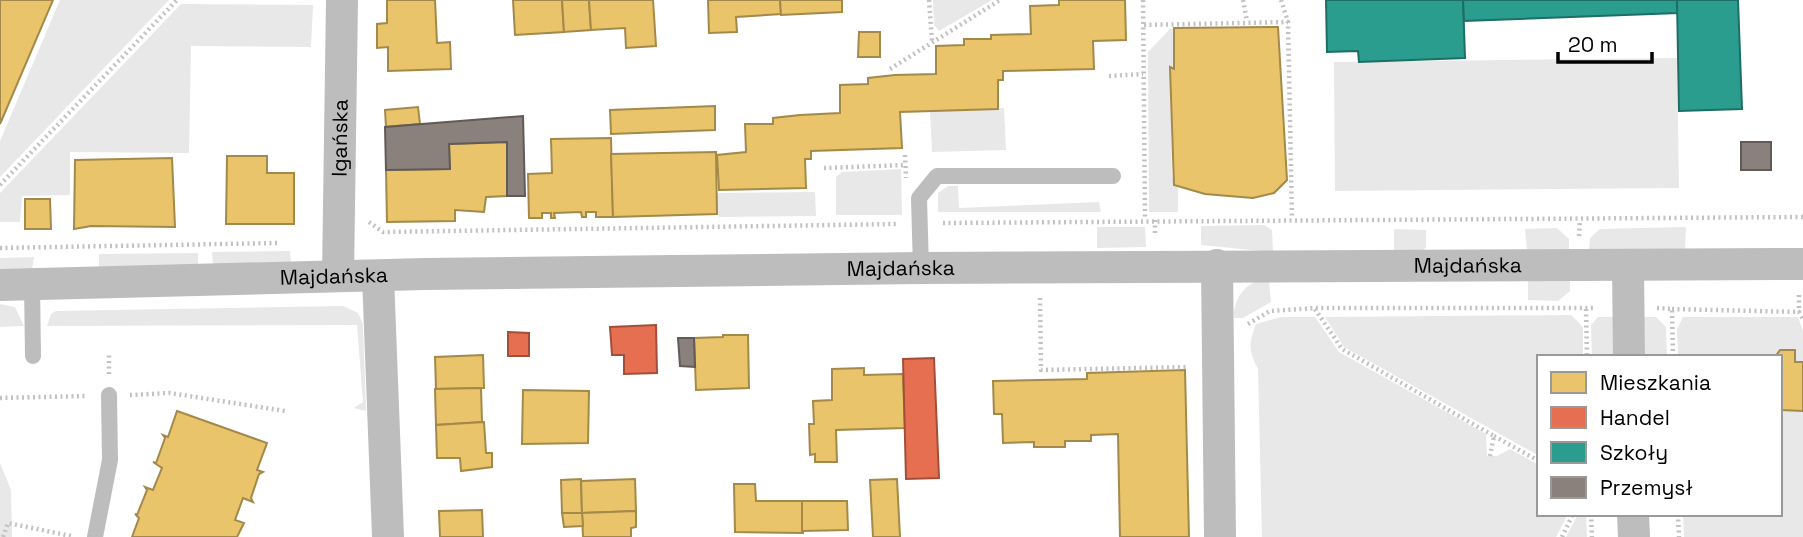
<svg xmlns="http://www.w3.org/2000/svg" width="1803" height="537" viewBox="0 0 1803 537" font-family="'Space Grotesk',sans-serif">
<rect width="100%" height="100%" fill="#fff"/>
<g fill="#e8e8e8">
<polygon points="60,0 169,0 0,177 0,141"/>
<polygon points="933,0 992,0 939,31 934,25"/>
<polygon points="181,4 313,5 311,47 191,46 189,153 70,152 70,195 22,196 20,222 0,222 0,193"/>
<polygon points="1171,28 1174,30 1174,69 1170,68 1172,177 1178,188 1178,212 1149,212 1148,52"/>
<polygon points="1677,58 1679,188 1335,191 1334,62"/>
<polygon points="1004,108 1006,150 932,152 930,111"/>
<polygon points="901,169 902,215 836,215 836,177 842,172"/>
<polygon points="948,186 958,186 959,208 1099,202 1101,212 938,212 938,193"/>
<polygon points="815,192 816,216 719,217 717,214 717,193"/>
<polygon points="1264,225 1272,230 1273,252 1201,245 1201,226"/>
<polygon points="1097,227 1145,227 1146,247 1097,248"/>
<polygon points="1686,227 1685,249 1589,250 1590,238 1600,229"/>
<polygon points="1557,228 1569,239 1569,249 1527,250 1525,229"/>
<polygon points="1394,229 1426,230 1426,247 1423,251 1394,251"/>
<polygon points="290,251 291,263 213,264 212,252"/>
<polygon points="198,253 198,266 99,267 99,254"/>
<polygon points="34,257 32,269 0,269 0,258"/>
<polygon points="1528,279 1570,279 1570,291 1558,301 1528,300"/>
<path d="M1257 281 1269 282 1271 302 1243 318H1234C1233 302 1242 287 1257 281Z"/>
<polygon points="0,304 15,307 24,326 0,327"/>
<polygon points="343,306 358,313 363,324 366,411 354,408 363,402 357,325 47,326 51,314 56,311"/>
<polygon points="1571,315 1583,327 1583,357 1539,357 1539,456 1344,347 1325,317"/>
<path d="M1281 317H1315L1339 352 1486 434 1487 456H1497L1510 449 1539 465V514H1568L1556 537H1262L1258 369C1248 350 1249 343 1256 324Z"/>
<polygon points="1598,317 1613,317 1614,357 1592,357 1591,325"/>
<polygon points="1644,317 1656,317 1666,327 1667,357 1645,357"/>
<polygon points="1683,317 1798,317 1803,331 1803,537 1684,537 1683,514 1780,514 1780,357 1678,357 1677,329"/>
<polygon points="0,463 11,490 12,537 0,537"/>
<polygon points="1578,514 1586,514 1587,537 1566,537"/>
</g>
<g fill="#e9c46a" stroke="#a3894a" stroke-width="2">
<polygon points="0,0 53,0 0,124"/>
<polygon points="387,0 435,0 437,43 450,42 451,69 388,71 388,47 377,48 377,24 387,23"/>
<polygon points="513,0 562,0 564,32 515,35"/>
<polygon points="562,0 589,0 591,30 564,32"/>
<polygon points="589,0 653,0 656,46 626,48 625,28 591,30"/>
<polygon points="708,0 780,0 781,14 736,17 737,32 709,33"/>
<polygon points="780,0 842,0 842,12 781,15"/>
<polygon points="1059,0 1125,0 1126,40 1093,41 1094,69 1003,71 1003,80 998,80 998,109 900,112 902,148 811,151 811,159 805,159 806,188 719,190 717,155 746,152 745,124 773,124 773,118 800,115 840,113 840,85 868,84 868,78 895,75 936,74 936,46 964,45 964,39 991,39 991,35 1031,34 1030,6 1059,5"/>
<polygon points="1278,27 1287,180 1274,193 1253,198 1205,194 1174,185 1170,67 1174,69 1174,28"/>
<polygon points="859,32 880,32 880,57 858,57"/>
<polygon points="715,106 715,130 611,134 610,110"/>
<polygon points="418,107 420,124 386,127 385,110"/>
<polygon points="611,138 613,217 596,217 596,212 586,212 586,217 582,217 581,212 554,213 555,218 551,218 551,213 542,213 542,218 529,218 528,174 552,173 551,139"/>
<polygon points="507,142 507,196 486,197 484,212 455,210 455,221 387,222 386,170 450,169 449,144"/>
<polygon points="716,152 717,214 613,217 611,154"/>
<polygon points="227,156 267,156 267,173 294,173 294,224 226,224"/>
<polygon points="172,158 175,227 91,226 74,229 75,160"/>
<polygon points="25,199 50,199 51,229 25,229"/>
<polygon points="723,335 748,335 749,388 696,390 694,338 723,337"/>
<polygon points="1780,350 1795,350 1795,362 1803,362 1803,411 1782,410 1780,357 1775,357"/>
<polygon points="483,355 484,388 436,389 435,357"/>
<polygon points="864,368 864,375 903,374 905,428 836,430 837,462 815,462 815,454 810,455 809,424 814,424 813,401 832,400 832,369"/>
<polygon points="1185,370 1189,537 1120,537 1118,434 1091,435 1091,441 1065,441 1065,447 1034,447 1034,442 1003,443 1002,414 994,414 993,381 1087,379 1087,373"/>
<polygon points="481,388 482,422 436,425 435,389"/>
<polygon points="523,390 589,391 588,443 522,444"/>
<polygon points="177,411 267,443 257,470 263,472 259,474 251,498 253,502 243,498 235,520 244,523 237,537 132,537 139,518 135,514 137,515 147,490 145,487 153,490 162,468 153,462 156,463 165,438 163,435 168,437"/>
<polygon points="484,422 486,453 492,453 492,467 461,471 460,458 437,458 436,425"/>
<polygon points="581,479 582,513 562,513 561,480"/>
<polygon points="635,479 636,511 582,513 581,481"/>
<polygon points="897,479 900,537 873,537 870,480"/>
<polygon points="734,484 755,484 756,501 802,501 803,533 735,532"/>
<polygon points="802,501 847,501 848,530 802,531"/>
<polygon points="482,510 483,537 440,537 439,511"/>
<polygon points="636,511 636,527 631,528 631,537 583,537 582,513"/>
<polygon points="562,513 582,513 583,526 564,527"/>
</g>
<g fill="#e76f51" stroke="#a24e39" stroke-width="2">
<polygon points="656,325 657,373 624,374 624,355 612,355 610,327"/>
<polygon points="508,332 529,333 529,356 508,356"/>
<polygon points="934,358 939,478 906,479 903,359"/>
</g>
<g fill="#2a9d8f" stroke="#1d6e64" stroke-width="2">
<polygon points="1326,0 1463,0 1465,58 1359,62 1358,51 1327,52"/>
<polygon points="1463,0 1677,0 1678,13 1464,21"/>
<polygon points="1677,0 1738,0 1742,109 1679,111"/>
</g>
<g fill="#8a817c" stroke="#615a57" stroke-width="2">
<polygon points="523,116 525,196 507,196 507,142 449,144 450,169 386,170 385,127"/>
<rect x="1741" y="142" width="30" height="28"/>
<polygon points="678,338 694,338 695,367 680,366"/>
</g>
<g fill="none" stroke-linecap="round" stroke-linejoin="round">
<g stroke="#c2c2c2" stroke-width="4.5" stroke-dasharray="2 3.5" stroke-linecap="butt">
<polyline points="929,0 932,41"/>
<polyline points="1143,0 1145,220"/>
<polyline points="1243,0 1247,21"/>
<polyline points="1281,0 1288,22"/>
<polyline points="1144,25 1288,22 1292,218"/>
<polyline points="890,69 1000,0"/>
<polyline points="1109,76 1143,74"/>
<polyline points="905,155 906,178"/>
<polyline points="824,168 905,165"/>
<polyline points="0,185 177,0"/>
<polyline points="1155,220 1155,236"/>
<polyline points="369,222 383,232 896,224"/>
<polyline points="943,223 1803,217"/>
<polyline points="1579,236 1580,220"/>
<polyline points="0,248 278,243"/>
<polyline points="1799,295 1799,312"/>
<polyline points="1040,298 1041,370 1188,367"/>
<polyline points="1657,308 1672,309 1673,357"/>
<polyline points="1315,309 1342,349 1494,436 1490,456"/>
<polyline points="1586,309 1587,357"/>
<polyline points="1672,309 1799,312 1803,319"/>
<polyline points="1248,324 1270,311 1315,308 1596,308"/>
<polyline points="109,374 109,355"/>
<polyline points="130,395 170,393 285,411"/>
<polyline points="0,398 87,396"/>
<polyline points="1494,436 1539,461"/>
<polyline points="1591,514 1592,537"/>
<polyline points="1678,514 1679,537"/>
<polyline points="3,537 8,523 71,536"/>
<polyline points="1562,537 1573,514"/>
</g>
<g stroke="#bdbdbd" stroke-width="16">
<polyline points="921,268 919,198 937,176 1113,176"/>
<polyline points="32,284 33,356"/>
<polyline points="95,537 110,460 109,395"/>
</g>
<g stroke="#bdbdbd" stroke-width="32">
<polyline points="1217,265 1220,537"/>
<polyline points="1628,266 1629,357"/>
<path id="s1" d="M338 276 342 0"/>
<polyline points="378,276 388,537"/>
<path id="s2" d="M0 285 425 274 921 268 1803 264"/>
<polyline points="1633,514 1634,537"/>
</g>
</g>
<g text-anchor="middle" stroke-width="7" stroke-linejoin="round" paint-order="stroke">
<g font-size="21" fill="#000" stroke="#fff">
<text dy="7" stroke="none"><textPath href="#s1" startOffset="138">Igańska</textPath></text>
<text dy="7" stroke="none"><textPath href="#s2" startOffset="1468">Majdańska</textPath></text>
<text dy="7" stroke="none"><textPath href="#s2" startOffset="901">Majdańska</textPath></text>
<text dy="7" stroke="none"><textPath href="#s2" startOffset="334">Majdańska</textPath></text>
</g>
</g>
<rect x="1537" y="355" width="245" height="161" fill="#ffffff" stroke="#999999" stroke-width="2"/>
<rect x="1551" y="372" width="35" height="21" fill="#e9c46a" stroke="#999999" stroke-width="2"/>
<text x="1600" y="390" font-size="21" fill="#000000">Mieszkania</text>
<rect x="1551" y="407" width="35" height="21" fill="#e76f51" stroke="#999999" stroke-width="2"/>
<text x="1600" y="425" font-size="21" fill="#000000">Handel</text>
<rect x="1551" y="442" width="35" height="21" fill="#2a9d8f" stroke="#999999" stroke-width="2"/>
<text x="1600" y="460" font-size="21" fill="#000000">Szkoły</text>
<rect x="1551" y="477" width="35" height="21" fill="#8a817c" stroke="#999999" stroke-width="2"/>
<text x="1600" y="495" font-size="21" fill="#000000">Przemysł</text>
<path d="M1558 52v10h94v-10" fill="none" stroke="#000000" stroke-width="3.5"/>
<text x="1568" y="52" font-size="21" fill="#000000" stroke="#ffffff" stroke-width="5" paint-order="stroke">20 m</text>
</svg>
